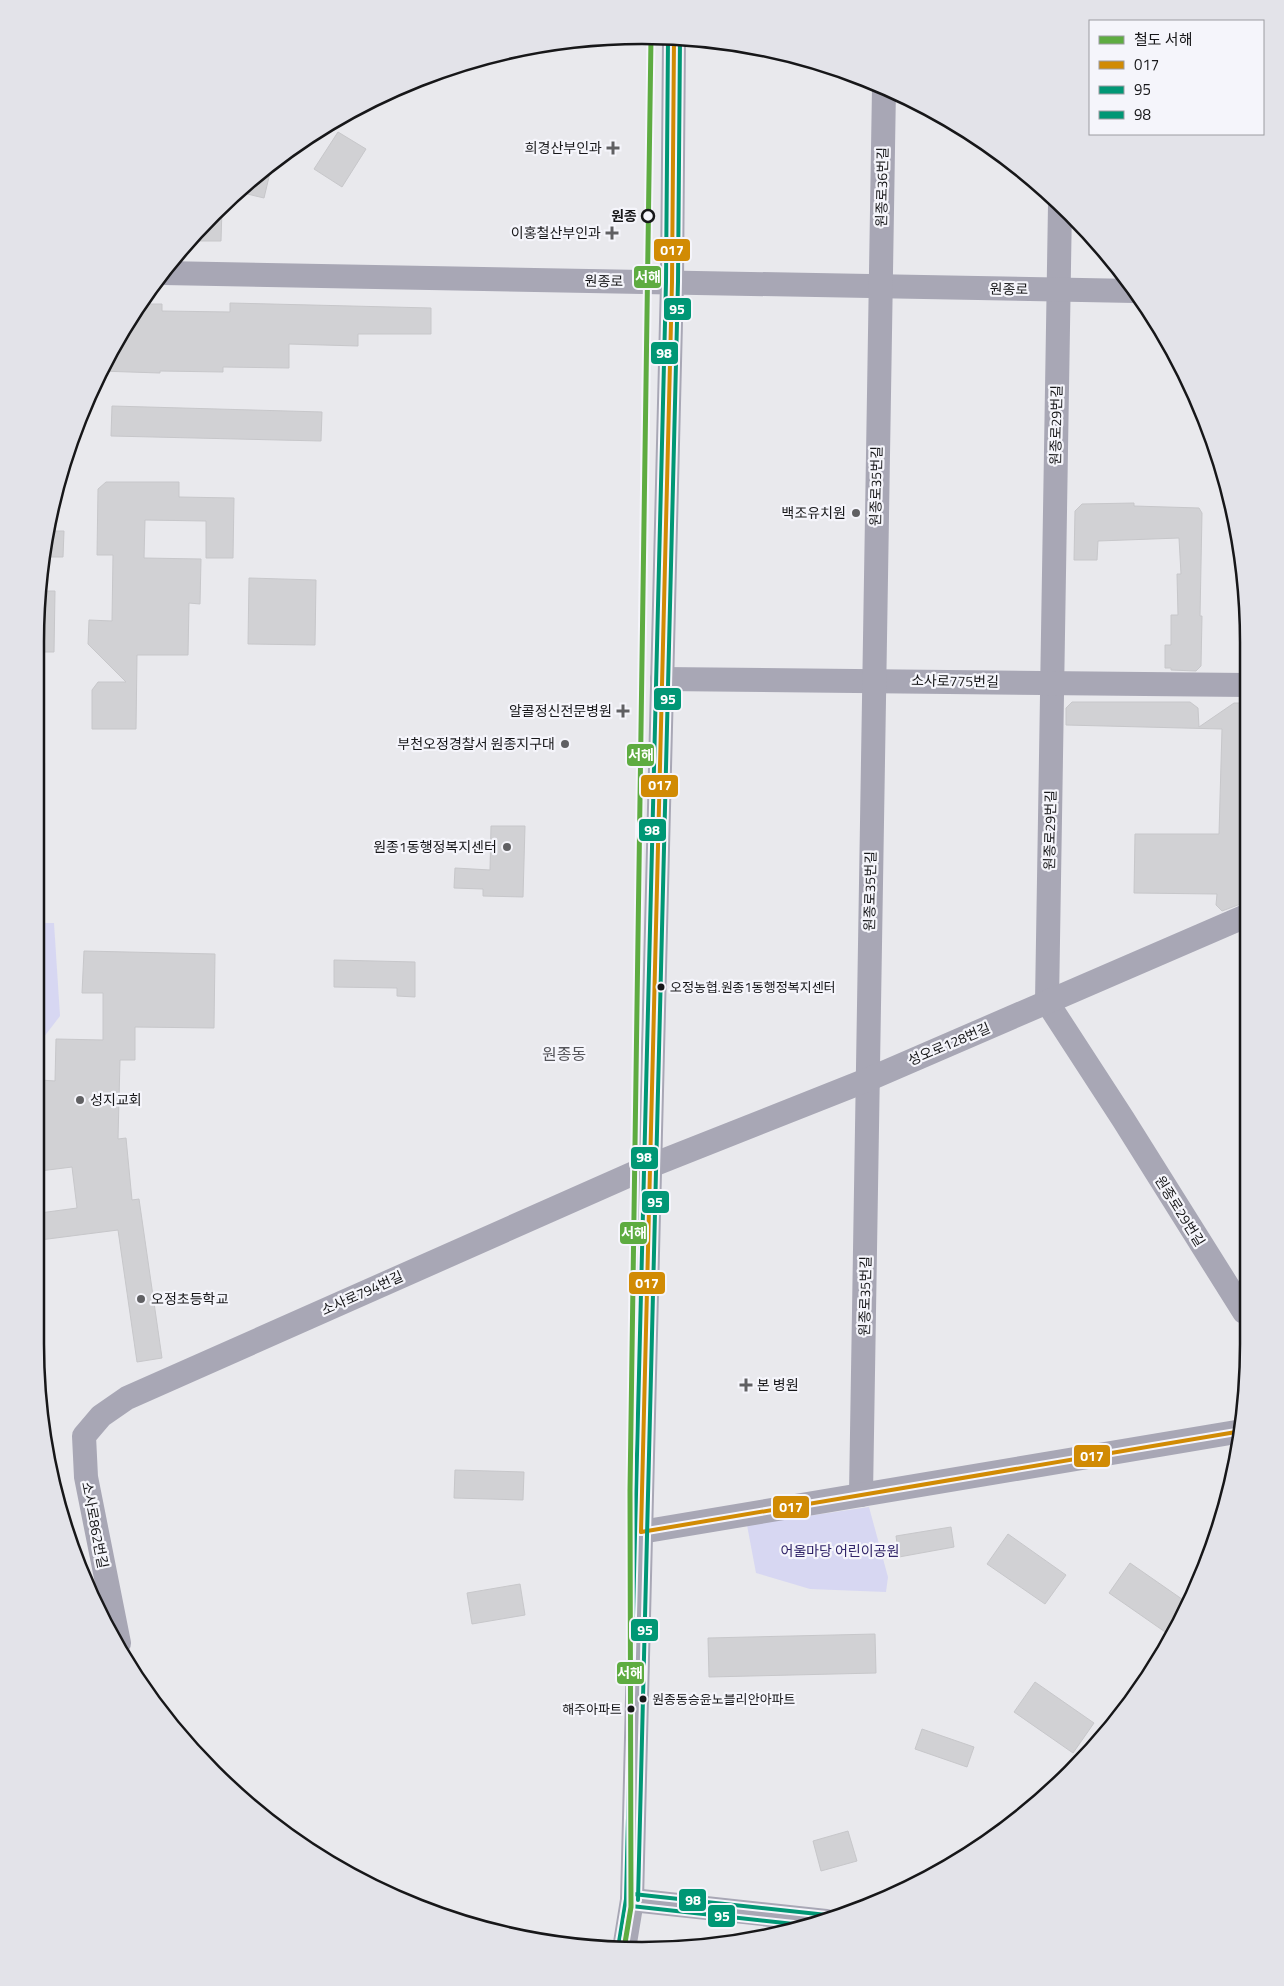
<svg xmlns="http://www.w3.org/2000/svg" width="1284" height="1986" viewBox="0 0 1284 1986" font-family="'Titillium Web','Noto Sans KR',sans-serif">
<rect width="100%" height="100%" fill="#e9e9ed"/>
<g fill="#d7d7f2">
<polygon points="40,923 54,923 60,1016 40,1042"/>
<polygon points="869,1507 888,1577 886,1592 810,1589 756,1573 747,1525"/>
</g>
<g fill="#d1d1d4" stroke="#c7c7ca">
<polygon points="338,132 366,149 342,187 314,169"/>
<polygon points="273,160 264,198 239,192 272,161"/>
<polygon points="222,208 221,241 187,241"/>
<polygon points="230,303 431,308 431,334 358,334 358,346 289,344 289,368 223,367 223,372 160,371 160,373 100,371 116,338 141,304 162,304 162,311 230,312"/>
<polygon points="112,406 322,412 321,441 111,436"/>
<polygon points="106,482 179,482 179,497 234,498 233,558 206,558 206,521 145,520 144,558 201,559 200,604 189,603 188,655 137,655 136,729 92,729 92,690 98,682 126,682 88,644 89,620 112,621 113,555 97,555 98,489"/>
<polygon points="1134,503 1134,506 1199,508 1202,513 1200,616 1202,616 1201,666 1196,671 1171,670 1171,668 1165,668 1165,645 1171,645 1171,615 1178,615 1177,574 1181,574 1179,538 1098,541 1097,560 1074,560 1075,511 1082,504"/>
<polygon points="49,531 64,531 63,557 42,557"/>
<polygon points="249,578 316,580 315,645 248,644"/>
<polygon points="40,591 55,591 54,652 40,652"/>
<polygon points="1072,702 1190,702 1198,708 1199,727 1234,703 1247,703 1244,880 1246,879 1246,902 1222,911 1216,905 1217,894 1134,893 1135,834 1219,834 1222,729 1066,725 1066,708"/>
<polygon points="491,826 525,826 523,897 483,896 483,889 454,888 455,868 490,870"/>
<polygon points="84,951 215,954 214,1028 135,1027 135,1060 120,1060 118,1139 126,1138 132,1200 139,1199 162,1358 137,1362 118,1230 40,1240 40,1213 77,1208 72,1167 40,1171 40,1080 55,1081 56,1039 103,1040 103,993 82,993"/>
<polygon points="334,960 415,962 415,997 397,996 397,988 334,987"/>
<polygon points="455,1470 524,1472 523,1500 454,1498"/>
<polygon points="951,1527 954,1547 899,1557 896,1536"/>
<polygon points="1008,1534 1066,1575 1045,1604 987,1564"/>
<polygon points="1130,1563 1189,1604 1168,1634 1109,1593"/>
<polygon points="520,1584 525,1615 472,1624 467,1593"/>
<polygon points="875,1634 876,1673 709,1677 708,1638"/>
<polygon points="1035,1682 1094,1723 1073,1753 1014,1712"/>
<polygon points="922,1729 974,1747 967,1767 915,1749"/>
<polygon points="848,1831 857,1861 821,1871 813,1841"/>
</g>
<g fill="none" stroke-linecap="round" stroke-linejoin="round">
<g stroke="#a8a7b5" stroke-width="24">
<polyline points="1060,205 1047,1002 1123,1119 1244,1312"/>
<polyline points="163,273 1135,291"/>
<polyline points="662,679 1247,685"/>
<polyline points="861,1495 884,88"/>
<polyline points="641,1532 1242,1431"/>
<polyline points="119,1643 86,1477 84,1436 101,1416 127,1398 650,1166 867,1080 1246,916"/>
<polyline points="632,1900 826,1921"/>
<polyline points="624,1949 632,1900 672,282 674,39"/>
</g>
<g stroke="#f5f5fb" stroke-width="8">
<g id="bus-1">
<polyline points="641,1532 672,282 674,39"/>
<polyline points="641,1532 1242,1431"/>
</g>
</g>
<g stroke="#f5f5fb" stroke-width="8">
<g id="bus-2">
<polyline points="638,1900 678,282 680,39"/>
<polyline points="631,1906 812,1926"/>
</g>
</g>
<g stroke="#f5f5fb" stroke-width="8">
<g id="bus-3">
<polyline points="633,1894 827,1915"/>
<polyline points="618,1948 626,1899 666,282 668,39"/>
</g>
</g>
<use href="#bus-1" stroke="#d18b04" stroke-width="4"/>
<use href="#bus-2" stroke="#009775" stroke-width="4"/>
<use href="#bus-3" stroke="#009775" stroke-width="4"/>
<g stroke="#f5f5fb" stroke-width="9">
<polyline id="rail-1" points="624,1949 631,1907 630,1491 651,38"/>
</g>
<use href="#rail-1" stroke="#5eac41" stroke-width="5"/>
</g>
<g fill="#606063" stroke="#f5f5fb" stroke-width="2">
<path d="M610.5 140.5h5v5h5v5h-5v5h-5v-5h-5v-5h5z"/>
<path d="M609.5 225.5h5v5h5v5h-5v5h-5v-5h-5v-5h5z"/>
<circle cx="856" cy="513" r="5"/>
<path d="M620.5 703.5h5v5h5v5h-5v5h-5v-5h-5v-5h5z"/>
<circle cx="565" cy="744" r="5"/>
<circle cx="507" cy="847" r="5"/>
<circle cx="80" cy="1100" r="5"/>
<circle cx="141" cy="1299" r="5"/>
<path d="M743.5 1377.5h5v5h5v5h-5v5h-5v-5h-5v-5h5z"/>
</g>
<circle fill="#f5f5fb" stroke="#171719" stroke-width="2.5" cx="648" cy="216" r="6"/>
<g fill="#171719" stroke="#f5f5fb" stroke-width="2">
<circle cx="661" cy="987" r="4.5"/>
<circle cx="643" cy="1699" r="4.5"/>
<circle cx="631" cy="1709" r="4.5"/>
</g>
<g text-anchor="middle" stroke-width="4.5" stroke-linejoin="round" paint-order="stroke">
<g font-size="13" fill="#171719" stroke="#f5f5fb" text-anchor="start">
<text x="670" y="992">오정농협.원종1동행정복지센터</text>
<text x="652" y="1704">원종동승윤노블리안아파트</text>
<text x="622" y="1714" text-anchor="end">해주아파트</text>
</g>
<g font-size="14" fill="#171719" stroke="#f5f5fb" text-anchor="end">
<text x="602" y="153">희경산부인과</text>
<text x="601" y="238">이홍철산부인과</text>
<text x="846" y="518">백조유치원</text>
<text x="612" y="716">알콜정신전문병원</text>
<text x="555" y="749">부천오정경찰서 원종지구대</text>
<text x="497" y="852">원종1동행정복지센터</text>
<text x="90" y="1105" text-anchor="start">성지교회</text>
<text x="151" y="1304" text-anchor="start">오정초등학교</text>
<text x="757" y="1390" text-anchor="start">본 병원</text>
</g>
<g font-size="14" fill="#171719" stroke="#f5f5fb">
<text transform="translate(882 187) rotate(-89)" y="5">원종로36번길</text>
<text transform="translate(604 281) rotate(1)" y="5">원종로</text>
<text transform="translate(1009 289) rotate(1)" y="5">원종로</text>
<text transform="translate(1056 425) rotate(-89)" y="5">원종로29번길</text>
<text transform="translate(876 486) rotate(-89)" y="5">원종로35번길</text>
<text transform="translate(955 681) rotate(1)" y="5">소사로775번길</text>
<text transform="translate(1050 830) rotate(-89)" y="5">원종로29번길</text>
<text transform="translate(870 891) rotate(-89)" y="5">원종로35번길</text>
<text transform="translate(949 1044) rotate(-23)" y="5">성오로128번길</text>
<text transform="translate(1180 1211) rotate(58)" y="5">원종로29번길</text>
<text transform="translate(362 1293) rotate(-24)" y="5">소사로794번길</text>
<text transform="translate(865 1296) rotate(-89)" y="5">원종로35번길</text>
<text transform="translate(95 1525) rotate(79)" y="5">소사로862번길</text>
</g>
<g font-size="14" font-weight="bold" fill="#171719" stroke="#f5f5fb" text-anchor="end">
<text x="637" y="221">원종</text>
</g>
<g font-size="14" fill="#302468" stroke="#f5f5fb">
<text x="840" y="1556">어울마당 어린이공원</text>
</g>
<g font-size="16" fill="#55555a" stroke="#f5f5fb">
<text x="564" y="1060">원종동</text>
</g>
</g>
<path d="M0 0H1284V1986H0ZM642 44H642A598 598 0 0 1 1240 642V1344A598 598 0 0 1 642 1942H642A598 598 0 0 1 44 1344V642A598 598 0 0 1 642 44Z" fill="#e3e3e9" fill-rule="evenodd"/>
<path fill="none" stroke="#171719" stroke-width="2.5" d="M642 44H642A598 598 0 0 1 1240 642V1344A598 598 0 0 1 642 1942H642A598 598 0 0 1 44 1344V642A598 598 0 0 1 642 44Z"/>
<g stroke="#f5f5fb" stroke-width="2">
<rect x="653" y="238" width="38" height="24" rx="5" fill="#d18b04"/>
<rect x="633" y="265" width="29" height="24" rx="5" fill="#5eac41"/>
<rect x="663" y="297" width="29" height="24" rx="5" fill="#009775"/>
<rect x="650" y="341" width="29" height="24" rx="5" fill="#009775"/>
<rect x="653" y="687" width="29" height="24" rx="5" fill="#009775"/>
<rect x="626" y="743" width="29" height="24" rx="5" fill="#5eac41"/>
<rect x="640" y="774" width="39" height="24" rx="5" fill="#d18b04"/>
<rect x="638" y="818" width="29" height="24" rx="5" fill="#009775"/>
<rect x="630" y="1146" width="29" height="24" rx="5" fill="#009775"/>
<rect x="641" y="1190" width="29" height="24" rx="5" fill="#009775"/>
<rect x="619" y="1221" width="29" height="24" rx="5" fill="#5eac41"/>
<rect x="628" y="1271" width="38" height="24" rx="5" fill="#d18b04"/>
<rect x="1073" y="1444" width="38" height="24" rx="5" fill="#d18b04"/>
<rect x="772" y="1495" width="38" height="24" rx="5" fill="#d18b04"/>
<rect x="630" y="1618" width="29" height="24" rx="5" fill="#009775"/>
<rect x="616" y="1661" width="29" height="24" rx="5" fill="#5eac41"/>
<rect x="678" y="1888" width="29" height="24" rx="5" fill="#009775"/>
<rect x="707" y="1904" width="29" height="24" rx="5" fill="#009775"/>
</g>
<g font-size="14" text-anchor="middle" font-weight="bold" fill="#fff">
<text x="672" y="255">017</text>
<text x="648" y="282">서해</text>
<text x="677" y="314">95</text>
<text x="664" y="358">98</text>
<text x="668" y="704">95</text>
<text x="641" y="760">서해</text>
<text x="660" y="790">017</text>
<text x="652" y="835">98</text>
<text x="644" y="1162">98</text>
<text x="655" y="1207">95</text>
<text x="634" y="1238">서해</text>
<text x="647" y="1288">017</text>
<text x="1092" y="1461">017</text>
<text x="791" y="1512">017</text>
<text x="645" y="1635">95</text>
<text x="630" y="1678">서해</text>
<text x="693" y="1905">98</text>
<text x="722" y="1921">95</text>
</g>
<rect x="1089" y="20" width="175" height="115" fill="#f5f5fb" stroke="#9c9ca1"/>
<rect x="1099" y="36" width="25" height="8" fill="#5eac41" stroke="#9c9ca1"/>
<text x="1134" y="45" font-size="15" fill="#171719">철도 서해</text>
<rect x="1099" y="61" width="25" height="8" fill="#d18b04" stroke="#9c9ca1"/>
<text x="1134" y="70" font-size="15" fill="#171719">017</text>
<rect x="1099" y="86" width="25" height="8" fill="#009775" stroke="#9c9ca1"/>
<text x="1134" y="95" font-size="15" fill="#171719">95</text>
<rect x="1099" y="111" width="25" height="8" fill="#009775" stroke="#9c9ca1"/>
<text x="1134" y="120" font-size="15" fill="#171719">98</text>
</svg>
